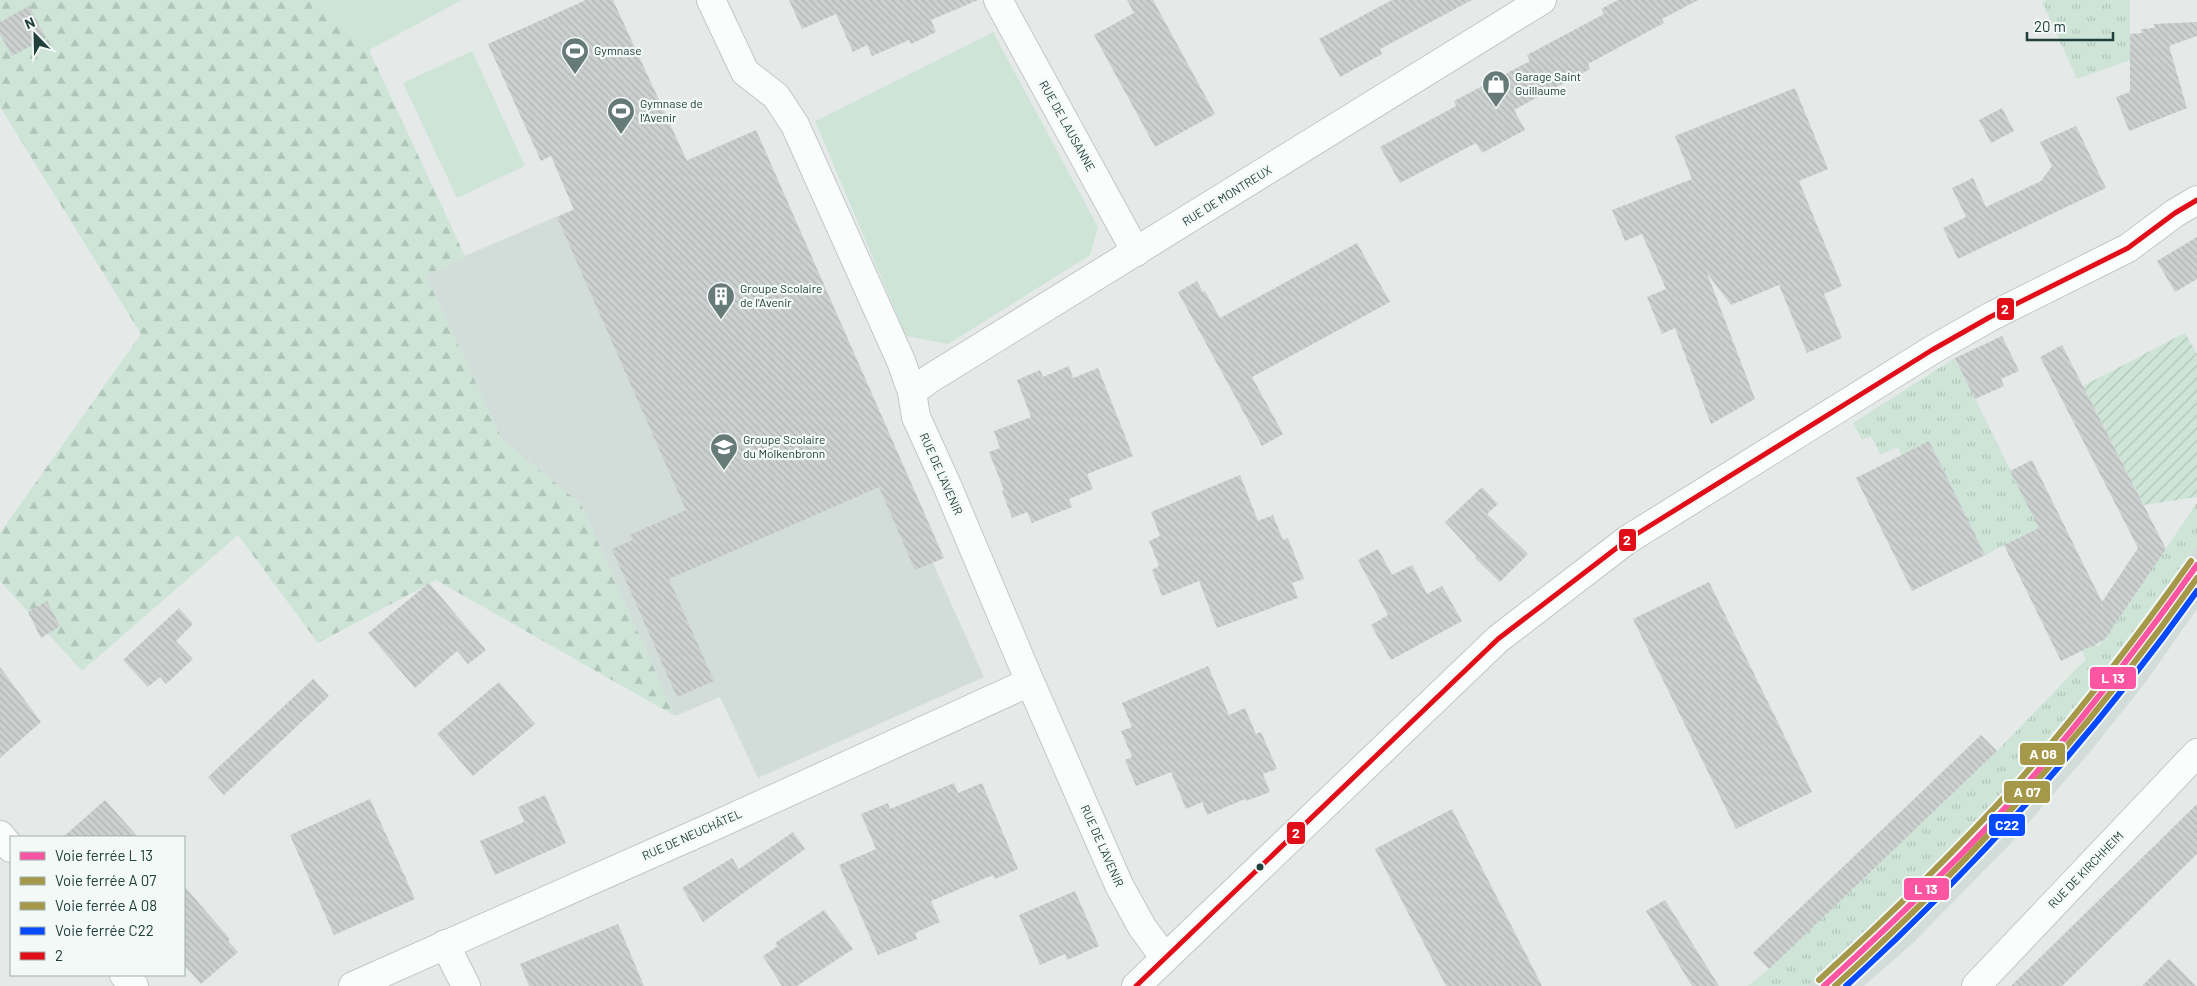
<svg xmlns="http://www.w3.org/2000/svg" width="2197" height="986" viewBox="0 0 2197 986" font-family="Barlow,sans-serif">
<defs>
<pattern id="grass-tufts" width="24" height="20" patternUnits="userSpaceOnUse" patternTransform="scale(1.25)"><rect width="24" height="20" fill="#cde4d7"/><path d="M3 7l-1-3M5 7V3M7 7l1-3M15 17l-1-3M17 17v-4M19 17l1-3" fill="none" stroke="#b0c5b9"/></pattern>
<pattern id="forest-firs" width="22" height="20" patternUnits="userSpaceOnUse" patternTransform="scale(1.25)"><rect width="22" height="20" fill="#cde4d7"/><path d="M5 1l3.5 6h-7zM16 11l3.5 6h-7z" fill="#b0c5b9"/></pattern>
<pattern id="garden-furrows" width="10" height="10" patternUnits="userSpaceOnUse" patternTransform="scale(1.25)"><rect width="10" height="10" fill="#cde4d7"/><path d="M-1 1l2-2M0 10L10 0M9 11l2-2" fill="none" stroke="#b0c5b9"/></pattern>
<pattern id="building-back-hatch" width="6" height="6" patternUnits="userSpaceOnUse" patternTransform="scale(1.25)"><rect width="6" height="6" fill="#ccd1d0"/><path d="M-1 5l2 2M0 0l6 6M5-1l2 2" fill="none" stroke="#afb4b4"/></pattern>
</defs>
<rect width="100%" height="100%" fill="#e5eae9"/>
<g fill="#d2dcd9">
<polygon points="756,130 944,558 933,563 984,677 758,778 720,697 675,716 581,504 502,439 426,276 465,256"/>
<polygon points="2197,546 2197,609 2145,683 2089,753 2011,843 1913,943 1864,986 1808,986 2003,797 2078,708 2164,595"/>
</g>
<g fill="url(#grass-tufts)">
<polygon points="2047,0 2130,0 2130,60 2077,79 2042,2"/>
<polygon points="1955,358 2098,647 2197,503 2197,546 2164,595 2078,708 2003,797 1934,871 1808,986 1748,986 1769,969 1997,751 2086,659 2024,535 1985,555 1929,442 1901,455 1898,447 1880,455 1871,436 1862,440 1853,423"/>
</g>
<polygon fill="url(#forest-firs)" points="0,0 314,0 369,50 465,256 426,276 502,439 581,504 675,716 436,580 318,643 238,535 82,671 0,581 0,533 141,334 0,107"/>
<g fill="#cde4d7">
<polygon points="314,0 462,0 369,50"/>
<polygon points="993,32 1098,227 1090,255 948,344 906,336 815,121"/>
<polygon points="472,51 525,166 457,198 403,83"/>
</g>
<polygon fill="url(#garden-furrows)" points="2185,333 2197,354 2197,497 2144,505 2083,386"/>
<g fill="url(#building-back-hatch)">
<polygon points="586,0 613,0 687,161 756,130 944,558 915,570 879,487 669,579 714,681 677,697 612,549 633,540 630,535 686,510 557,217 574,210 551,156 541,161 488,44"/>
<polygon points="789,0 978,0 931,20 936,32 911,44 909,40 872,56 867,45 853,52 836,14 802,29"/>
<polygon points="1127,0 1153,0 1215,114 1155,147 1094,35 1134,13"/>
<polygon points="1392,0 1472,0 1380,49 1382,54 1340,77 1319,39"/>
<polygon points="1618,0 1698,0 1662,19 1664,23 1588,64 1590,69 1514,110 1525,130 1482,153 1476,143 1400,183 1380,147 1456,106 1454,101 1530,61 1527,55 1604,14 1601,9"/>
<polygon points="29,6 46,38 12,56 0,34 0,22"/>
<polygon points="2197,22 2197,36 2169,46 2187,108 2129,131 2116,97 2130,92 2130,34 2142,33 2141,29 2155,28 2154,24"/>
<polygon points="1795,88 1828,169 1799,181 1842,286 1824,294 1842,338 1807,353 1779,285 1731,305 1707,273 1755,399 1711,424 1675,328 1662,334 1647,297 1666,289 1642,234 1625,241 1612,210 1692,179 1675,136"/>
<polygon points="2002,108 2014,131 1991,143 1979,120"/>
<polygon points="2076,126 2106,188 1958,259 1943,228 1966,217 1952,188 1973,178 1986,207 2041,181 2052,166 2040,142"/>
<polygon points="2197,237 2197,279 2175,292 2157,261"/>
<polygon points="1357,243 1390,302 1252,377 1283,434 1262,446 1178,292 1197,281 1203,292 1205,291 1220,318"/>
<polygon points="2002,336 2019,371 2001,379 2004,386 1975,399 1955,358"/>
<polygon points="2062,345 2166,549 2104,640 2061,661 2004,545 2039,528 2010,471 2032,460 2102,602 2138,548 2040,357"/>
<polygon points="1069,366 1073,378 1098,368 1133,456 1087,474 1093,489 1069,499 1072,507 1032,523 1027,512 1012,518 1002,491 1004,490 989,452 1000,448 994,431 1031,417 1017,380 1040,370 1043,377"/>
<polygon points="1929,441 1985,555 1912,591 1856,478"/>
<polygon points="1240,475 1258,521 1273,515 1283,540 1288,538 1304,579 1292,583 1298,598 1217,628 1199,581 1162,596 1152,570 1159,566 1149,541 1160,536 1151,512"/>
<polygon points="1482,487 1498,504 1487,514 1528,554 1500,582 1475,558 1476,556 1445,522"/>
<polygon points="1378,549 1392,575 1412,565 1427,594 1442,586 1462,621 1391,660 1371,625 1388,615 1358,560"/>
<polygon points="1709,582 1812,792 1736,829 1633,619"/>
<polygon points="429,583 486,650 468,664 457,651 415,688 368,633"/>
<polygon points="47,601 60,626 41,638 28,612"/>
<polygon points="179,608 193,624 176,641 193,659 166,684 160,677 148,687 123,660"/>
<polygon points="1208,666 1229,715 1245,708 1256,734 1261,732 1277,769 1263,774 1270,792 1246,801 1245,799 1207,815 1202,802 1186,809 1171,772 1136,786 1125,760 1132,757 1121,731 1132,727 1122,703"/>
<polygon points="0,667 41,722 0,758"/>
<polygon points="313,679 329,696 224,795 208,777"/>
<polygon points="499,682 535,724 473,776 437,734"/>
<polygon points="1981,735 1997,751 1769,969 1753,953"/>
<polygon points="954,783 958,793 982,783 1018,869 995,879 993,875 931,901 940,922 915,933 917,939 878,955 839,865 876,849 861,814 888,803 890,809"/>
<polygon points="545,795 566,843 495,875 480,841 524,822 518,807"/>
<polygon points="370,799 415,899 334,935 290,835"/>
<polygon points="105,800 138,837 63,837"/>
<polygon points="2197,804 2197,854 2062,986 2011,986"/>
<polygon points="1452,809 1481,866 1542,986 1446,986 1375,849"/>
<polygon points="793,832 805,849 703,922 682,888 732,858 739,869"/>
<polygon points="184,886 230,939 228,941 238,952 201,984 184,965"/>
<polygon points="1075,891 1099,946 1067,960 1065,954 1040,965 1019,915"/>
<polygon points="1665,900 1719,986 1692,986 1646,911"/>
<polygon points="824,910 853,949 797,986 782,986 763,956 778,946 775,943"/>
<polygon points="618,924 644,986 529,986 520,964"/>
<polygon points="2169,959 2196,986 2142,986"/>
</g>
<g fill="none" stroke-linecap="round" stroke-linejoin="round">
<g stroke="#c2c7c6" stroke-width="30">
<g id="minor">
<polyline points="711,0 745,72 776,96 795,125 901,361 912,392 916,417 946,483 1030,682 1119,885 1142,927 1164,957"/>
<polyline points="998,0 1136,252"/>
<polyline points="912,392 931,378 1542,0"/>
<polyline points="0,835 11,848"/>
<polyline points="445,944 466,986"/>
<polyline points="124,975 134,986"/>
<polyline points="353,986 714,826 1030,682"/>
<polyline points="1136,986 1498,639 1627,540 1932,350 1990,317 2128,248 2175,213 2197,200"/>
<polyline points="1976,986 2197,753"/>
</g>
</g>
<use href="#minor" stroke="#fbfcfc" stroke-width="28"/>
<g stroke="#f3f9f7" stroke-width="9">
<polyline id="bus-1" points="1136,986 1498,639 1627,540 1932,350 1990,317 2128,248 2175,213 2197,200"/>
</g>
<use href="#bus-1" stroke="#e10d19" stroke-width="5"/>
<g stroke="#f3f9f7" stroke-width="10">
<path id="rail-1" d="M1824 986C1894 922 1962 857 2025 786 2086 715 2143 641 2197 565"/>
</g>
<g stroke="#f3f9f7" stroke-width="10">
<path id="rail-2" d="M1835 986C1973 860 2089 730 2197 578"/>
</g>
<g stroke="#f3f9f7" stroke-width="10">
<path id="rail-3" d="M1819 980C1888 917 1955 852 2018 782 2080 712 2137 637 2191 561"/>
</g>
<g stroke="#f3f9f7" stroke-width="10">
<path id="rail-4" d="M1846 986C1977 866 2094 735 2197 591"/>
</g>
<use href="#rail-1" stroke="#fc55a2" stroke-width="6"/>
<use href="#rail-2" stroke="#a69849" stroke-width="6"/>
<use href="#rail-3" stroke="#a69849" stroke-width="6"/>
<use href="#rail-4" stroke="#0749ff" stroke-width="6"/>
</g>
<defs>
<g id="stadium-pin" transform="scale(1.4375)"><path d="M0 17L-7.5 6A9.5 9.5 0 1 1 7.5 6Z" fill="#667b78" stroke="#f3f9f7"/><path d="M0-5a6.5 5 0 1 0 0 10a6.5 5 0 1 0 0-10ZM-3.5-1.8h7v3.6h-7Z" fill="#fff"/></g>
<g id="shop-pin" transform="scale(1.4375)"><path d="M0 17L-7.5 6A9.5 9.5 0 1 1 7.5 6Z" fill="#667b78" stroke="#f3f9f7"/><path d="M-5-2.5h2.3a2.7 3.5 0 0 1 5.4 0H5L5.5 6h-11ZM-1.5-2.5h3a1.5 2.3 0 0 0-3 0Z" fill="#fff"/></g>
<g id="building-pin" transform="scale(1.4375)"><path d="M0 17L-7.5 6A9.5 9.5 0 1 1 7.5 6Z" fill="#667b78" stroke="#f3f9f7"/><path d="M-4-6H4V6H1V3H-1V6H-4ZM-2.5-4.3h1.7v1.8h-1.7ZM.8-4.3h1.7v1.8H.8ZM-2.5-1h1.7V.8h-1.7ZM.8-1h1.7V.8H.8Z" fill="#fff"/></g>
<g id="school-pin" transform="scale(1.4375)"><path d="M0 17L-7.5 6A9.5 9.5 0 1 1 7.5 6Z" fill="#667b78" stroke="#f3f9f7"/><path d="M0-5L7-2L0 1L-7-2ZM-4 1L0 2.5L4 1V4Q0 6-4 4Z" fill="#fff"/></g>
</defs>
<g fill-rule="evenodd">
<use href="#stadium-pin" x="575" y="51"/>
<use href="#shop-pin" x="1496" y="84"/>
<use href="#stadium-pin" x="621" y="111"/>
<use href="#building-pin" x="721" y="296"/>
<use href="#school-pin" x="724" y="447"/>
</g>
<circle fill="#213f3b" stroke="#f3f9f7" stroke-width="2" cx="1260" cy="867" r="4.5"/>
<g text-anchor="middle" stroke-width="4.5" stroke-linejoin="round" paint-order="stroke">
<g font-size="12" fill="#213f3b" stroke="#f3f9f7" text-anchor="start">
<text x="594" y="55">Gymnase</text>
<text x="1515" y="81">Garage Saint<tspan x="1515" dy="14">Guillaume</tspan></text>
<text x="640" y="108">Gymnase de<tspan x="640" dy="14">l'Avenir</tspan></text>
<text x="740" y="293">Groupe Scolaire<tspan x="740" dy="14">de l'Avenir</tspan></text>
<text x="743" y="444">Groupe Scolaire<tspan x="743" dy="14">du Molkenbronn</tspan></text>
</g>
<g font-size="12" fill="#213f3b" stroke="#f3f9f7">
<text transform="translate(1067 126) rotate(61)" y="4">RUE DE LAUSANNE</text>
<text transform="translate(1227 196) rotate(-32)" y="4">RUE DE MONTREUX</text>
<text transform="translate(941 474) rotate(66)" y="4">RUE DE L'AVENIR</text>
<text transform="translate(692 835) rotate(-24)" y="4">RUE DE NEUCHÂTEL</text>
<text transform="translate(1102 846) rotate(66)" y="4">RUE DE L'AVENIR</text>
<text transform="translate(2086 870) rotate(-46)" y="4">RUE DE KIRCHHEIM</text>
</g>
</g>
<g stroke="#f3f9f7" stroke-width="2">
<rect x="1996" y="297" width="19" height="24" rx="5" fill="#e10d19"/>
<rect x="1618" y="528" width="19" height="24" rx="5" fill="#e10d19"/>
<rect x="2089" y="666" width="48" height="24" rx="5" fill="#fc55a2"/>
<rect x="2019" y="742" width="47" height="24" rx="5" fill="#a69849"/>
<rect x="2003" y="780" width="48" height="24" rx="5" fill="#a69849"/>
<rect x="1988" y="813" width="38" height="24" rx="5" fill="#0749ff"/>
<rect x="1286" y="821" width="20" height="24" rx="5" fill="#e10d19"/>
<rect x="1903" y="877" width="47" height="24" rx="5" fill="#fc55a2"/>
</g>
<g font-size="14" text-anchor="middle" font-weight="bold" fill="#fff">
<text x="2005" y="314">2</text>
<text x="1627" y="545">2</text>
<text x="2113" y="683">L 13</text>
<text x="2043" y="759">A 08</text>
<text x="2027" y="797">A 07</text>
<text x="2007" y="830">C22</text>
<text x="1296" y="838">2</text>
<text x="1926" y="894">L 13</text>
</g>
<rect x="10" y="836" width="175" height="140" fill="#f3f9f7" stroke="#9fafac"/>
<rect x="20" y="852" width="25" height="8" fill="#fc55a2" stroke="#9fafac"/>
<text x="55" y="861" font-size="15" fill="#213f3b">Voie ferrée L 13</text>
<rect x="20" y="877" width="25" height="8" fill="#a69849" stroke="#9fafac"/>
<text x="55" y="886" font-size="15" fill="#213f3b">Voie ferrée A 07</text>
<rect x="20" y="902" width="25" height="8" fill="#a69849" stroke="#9fafac"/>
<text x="55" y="911" font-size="15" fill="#213f3b">Voie ferrée A 08</text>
<rect x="20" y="927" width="25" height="8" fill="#0749ff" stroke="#9fafac"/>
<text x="55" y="936" font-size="15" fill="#213f3b">Voie ferrée C22</text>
<rect x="20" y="952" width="25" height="8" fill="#e10d19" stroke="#9fafac"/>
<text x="55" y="961" font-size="15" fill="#213f3b">2</text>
<g transform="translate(35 35) rotate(337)" stroke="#f3f9f7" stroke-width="4" paint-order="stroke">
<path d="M0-4L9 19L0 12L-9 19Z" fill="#213f3b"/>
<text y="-8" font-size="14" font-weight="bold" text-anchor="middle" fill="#213f3b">N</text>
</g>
<path d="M2027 32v8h86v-8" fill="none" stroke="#213f3b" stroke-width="2.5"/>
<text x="2034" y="32" font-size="15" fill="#213f3b" stroke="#f3f9f7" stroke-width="4" paint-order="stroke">20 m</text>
</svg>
